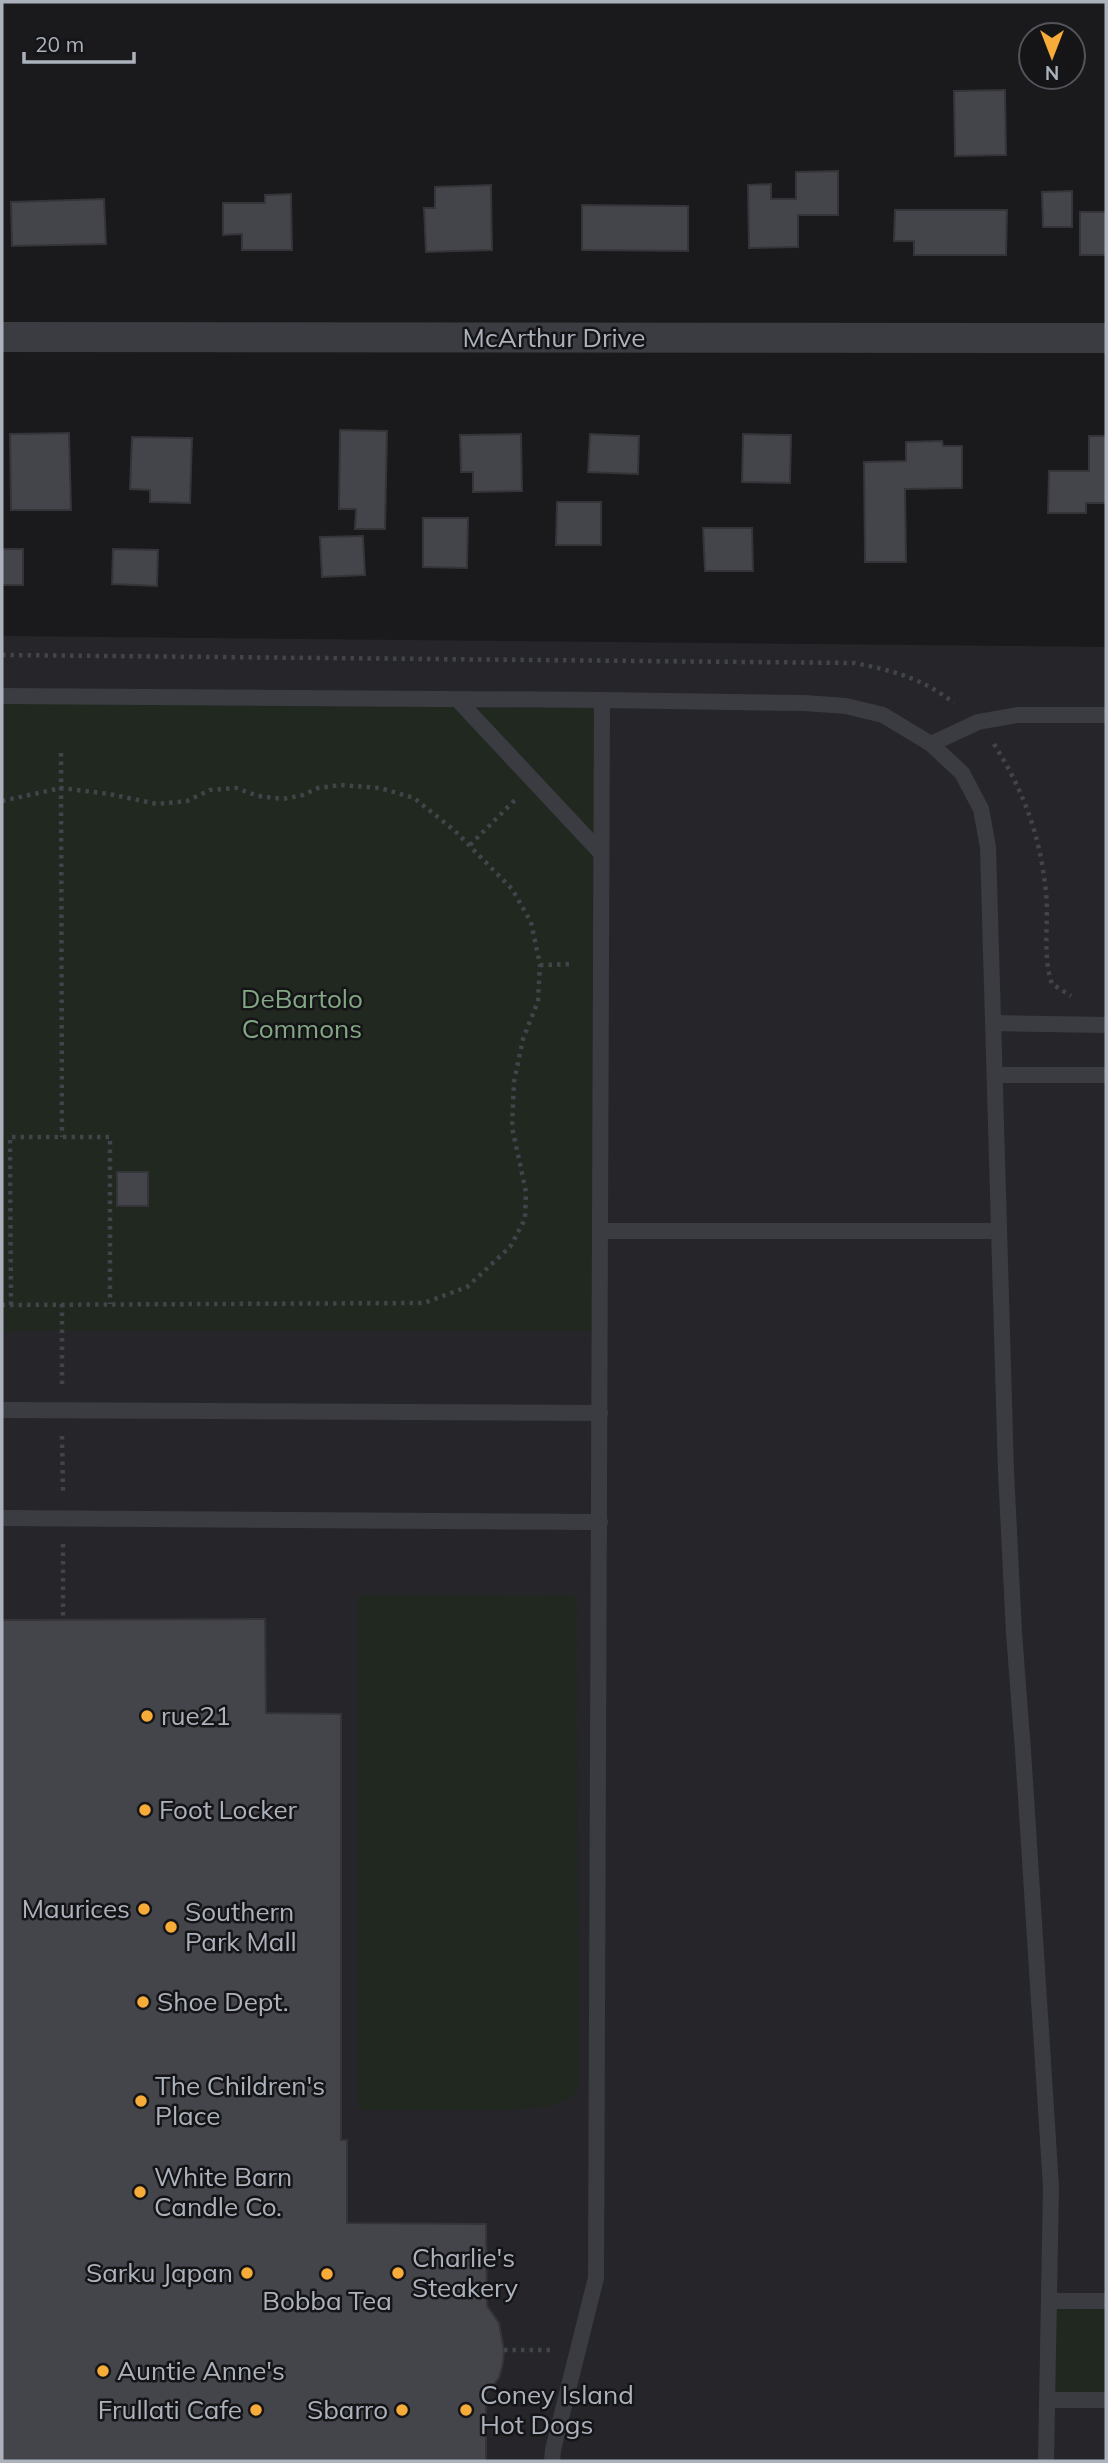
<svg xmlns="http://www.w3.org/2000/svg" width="1108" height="2463" viewBox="0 0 1108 2463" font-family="Mulish,sans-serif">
<rect width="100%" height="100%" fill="#1a1a1d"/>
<polygon fill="#26262a" points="2,636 1106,647 1106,2461 2,2461"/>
<g fill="#202820">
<polygon points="2,696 602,700 600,1331 2,1331"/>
<polygon points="358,1595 577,1596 579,2085 573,2095 564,2101 545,2107 508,2110 358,2110"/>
<polygon points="1049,2301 1106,2301 1106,2400 1047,2400"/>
</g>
<g fill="#44454a" stroke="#343439" stroke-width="2">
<polygon points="1005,90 1006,155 955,156 954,91"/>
<polygon points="838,171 838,215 798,215 798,247 749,248 748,185 771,184 771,199 796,199 796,172"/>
<polygon points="491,185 492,250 426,252 424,208 435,208 435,187"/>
<polygon points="1072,191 1072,227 1043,227 1042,192"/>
<polygon points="291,194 292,250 242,250 242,234 223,235 223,203 265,203 265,195"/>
<polygon points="104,199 106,244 12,246 11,202"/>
<polygon points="582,205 688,206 688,251 582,250"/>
<polygon points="895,210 1007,210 1006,255 914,255 914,241 894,241"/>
<rect x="1080" y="212" width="26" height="43"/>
<polygon points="340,430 387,431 385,529 355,529 356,509 339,509"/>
<polygon points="69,433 71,510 11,510 10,434"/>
<polygon points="521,434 522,491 473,492 473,472 461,472 460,435"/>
<polygon points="590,434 639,436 638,474 588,472"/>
<polygon points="743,434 791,435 790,483 742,482"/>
<polygon points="1089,436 1106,436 1106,503 1086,503 1086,513 1048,513 1049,471 1089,471"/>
<polygon points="132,437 192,438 190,503 150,502 150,490 130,489"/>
<polygon points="942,441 943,446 962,446 962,488 905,489 906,562 865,562 864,462 906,461 906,442"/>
<polygon points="557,502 601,502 601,545 556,545"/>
<polygon points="423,518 468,518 467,568 423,567"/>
<polygon points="703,528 752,528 753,571 705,571"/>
<polygon points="363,536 365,575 322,577 320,537"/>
<rect x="2" y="549" width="21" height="36"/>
<polygon points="113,549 158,550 157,586 112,584"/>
<rect x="117" y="1172" width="31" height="34"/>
<polygon points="265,1619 266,1713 341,1714 341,2140 347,2140 347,2223 486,2224 487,2306 499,2323 504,2350 503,2363 499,2378 486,2394 486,2461 2,2461 2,1620"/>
</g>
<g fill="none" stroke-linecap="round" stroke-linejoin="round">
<g stroke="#414449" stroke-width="4.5" stroke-dasharray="3.5 5" stroke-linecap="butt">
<path d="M2 655 855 663C894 671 922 678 954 703"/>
<path d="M994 744C1024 792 1040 835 1046 892 1049 922 1042 954 1052 984L1071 996"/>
<polyline points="61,753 62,1137"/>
<polyline points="2,801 61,788 109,794 157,804 187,801 210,790 236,788 258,796 283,799 303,795 318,788 341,785 380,788 414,798 455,831 512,889 531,922 540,965 538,1001 523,1039 514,1082 512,1127 526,1192 525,1219 510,1247 467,1287 424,1303 2,1305"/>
<polyline points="470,845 516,799"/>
<polyline points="540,965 574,964"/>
<polyline points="62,1304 62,1385"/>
<polyline points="11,1305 10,1137 110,1137 110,1304"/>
<polyline points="62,1436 63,1493"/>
<polyline points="63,1544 63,1620"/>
<polyline points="504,2350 552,2350"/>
</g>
<g stroke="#3b3c42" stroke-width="16">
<polyline points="2,696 602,700 804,703 846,706 883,715 931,744 962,773 981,809 988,847 1006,1471 1014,1633 1023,1751 1051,2187 1046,2461"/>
<polyline points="457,699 601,853"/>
<polyline points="931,744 978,722 1017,715 1106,715"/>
<polyline points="994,1023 1106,1025"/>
<polyline points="995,1075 1106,1075"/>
<polyline points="601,1231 999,1231"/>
<polyline points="2,1410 600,1413"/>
<polyline points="2,1518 600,1522"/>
<polyline points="1049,2301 1106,2301"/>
<polyline points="1047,2400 1106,2400"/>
<polyline points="552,2461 553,2450 596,2278 602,700"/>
</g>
<polyline stroke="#3b3c42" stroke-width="30" points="2,337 1106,338"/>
</g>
<g fill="#f7ab38" stroke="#151518" stroke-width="2.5">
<circle cx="147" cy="1716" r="7"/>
<circle cx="145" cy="1810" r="7"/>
<circle cx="144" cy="1909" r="7"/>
<circle cx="171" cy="1927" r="7"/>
<circle cx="143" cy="2002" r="7"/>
<circle cx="141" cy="2101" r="7"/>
<circle cx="140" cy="2192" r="7"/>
<circle cx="247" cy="2273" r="7"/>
<circle cx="398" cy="2273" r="7"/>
<circle cx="327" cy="2274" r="7"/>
<circle cx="103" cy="2371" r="7"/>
<circle cx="256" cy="2410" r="7"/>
<circle cx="402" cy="2410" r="7"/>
<circle cx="466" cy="2410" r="7"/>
</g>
<g text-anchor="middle" stroke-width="5" stroke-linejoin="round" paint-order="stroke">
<g font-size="26" fill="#acb2bc" stroke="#151518">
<text x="554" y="347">McArthur Drive</text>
</g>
<g font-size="26" fill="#83a783" stroke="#151518">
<text x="302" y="1008">DeBartolo<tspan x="302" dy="30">Commons</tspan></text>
</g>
<g font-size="26" fill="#acb2bc" stroke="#151518" text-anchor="start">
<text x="161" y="1725">rue21</text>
<text x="159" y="1819">Foot Locker</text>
<text x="130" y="1918" text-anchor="end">Maurices</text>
<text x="185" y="1921">Southern<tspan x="185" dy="30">Park Mall</tspan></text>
<text x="157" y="2011">Shoe Dept.</text>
<text x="155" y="2095">The Children's<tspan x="155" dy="30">Place</tspan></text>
<text x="154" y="2186">White Barn<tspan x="154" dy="30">Candle Co.</tspan></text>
<text x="412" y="2267">Charlie's<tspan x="412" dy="30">Steakery</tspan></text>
<text x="233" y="2282" text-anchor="end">Sarku Japan</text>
<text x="327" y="2310" text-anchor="middle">Bobba Tea</text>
<text x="117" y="2380">Auntie Anne's</text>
<text x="480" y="2404">Coney Island<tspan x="480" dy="30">Hot Dogs</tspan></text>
<text x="242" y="2419" text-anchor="end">Frullati Cafe</text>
<text x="388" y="2419" text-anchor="end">Sbarro</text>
</g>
</g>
<rect width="1108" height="2463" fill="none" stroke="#acb2bc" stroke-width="7"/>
<g transform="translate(1052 56) rotate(180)"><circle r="33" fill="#151518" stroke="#51545a" stroke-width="2"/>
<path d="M0-5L12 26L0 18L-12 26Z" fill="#f7ab38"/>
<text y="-10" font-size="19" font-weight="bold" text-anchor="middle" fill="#acb2bc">N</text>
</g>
<path d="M24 52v10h110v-10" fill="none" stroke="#acb2bc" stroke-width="3.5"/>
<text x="35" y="52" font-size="21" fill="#acb2bc" stroke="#151518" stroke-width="5" paint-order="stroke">20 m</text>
</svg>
